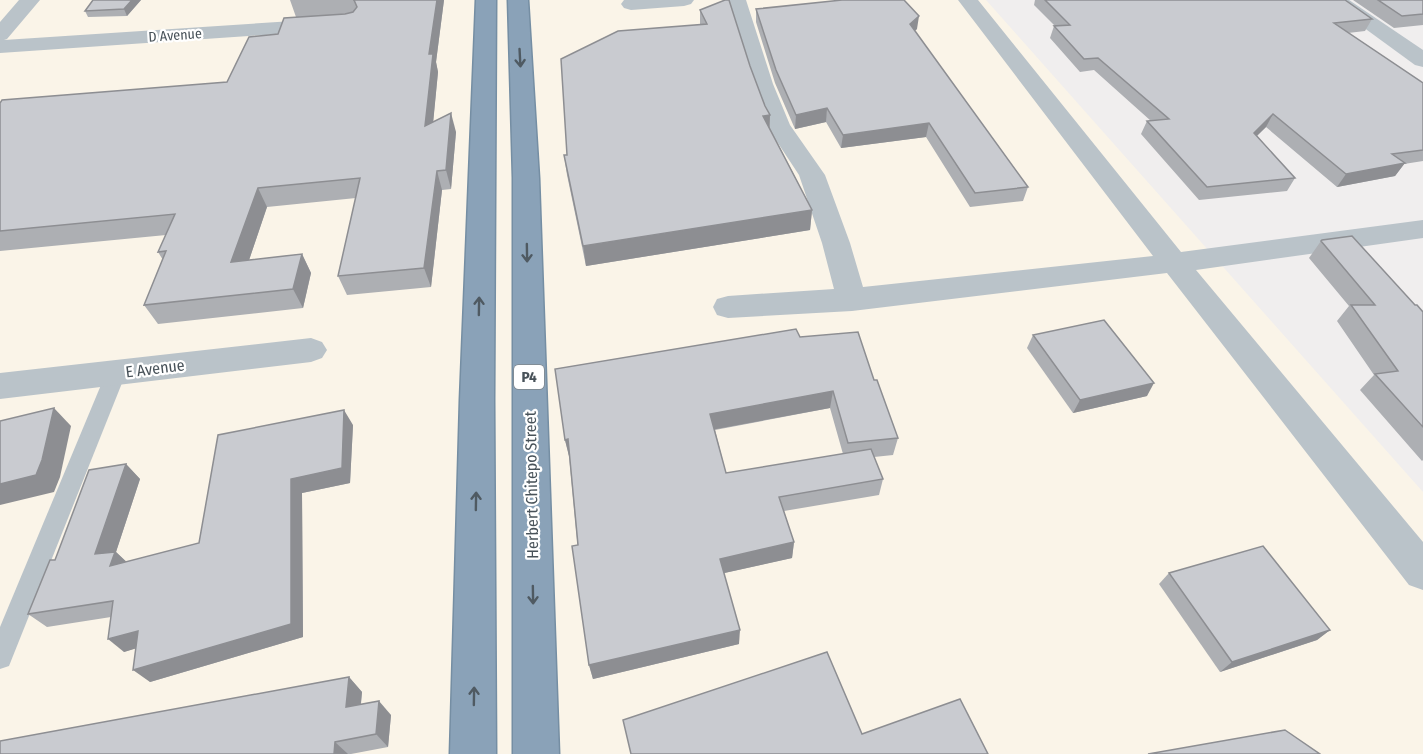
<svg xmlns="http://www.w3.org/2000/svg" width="1423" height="754" viewBox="0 0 1423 754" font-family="'Fira Sans Condensed',sans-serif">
<rect width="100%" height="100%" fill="#f0eeee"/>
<polygon fill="#faf4e8" points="0,0 986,0 1423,492 1423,754 0,754"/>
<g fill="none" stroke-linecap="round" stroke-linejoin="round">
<g stroke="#758ea3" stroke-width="3">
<g id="highway">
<polygon points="476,0 496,0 494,400 496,754 450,754 460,400"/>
<polygon points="508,0 528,0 539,178 559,754 513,754 513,178"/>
</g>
</g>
<polygon fill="#bac3c9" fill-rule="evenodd" points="116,366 123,368 126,373 9,666 0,669 0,627 106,373 109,368"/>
<g fill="#bac3c9" fill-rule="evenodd">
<polygon points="19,0 40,0 7,39 4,40 324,19 331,21 334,25 331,29 324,31 0,53 0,22"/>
<polygon points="624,0 694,0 691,4 684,6 631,10 624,8 621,4"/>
<polygon points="726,0 746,0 773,84 790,125 825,175 850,243 863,287 1153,256 958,0 978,0 1181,252 1423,220 1423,238 1196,270 1423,542 1423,590 1409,585 1167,273 852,311 728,318 717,315 713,307 717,299 728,296 834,289 822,243 799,175 766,125 751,84"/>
<polygon points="1326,0 1349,0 1423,50 1423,67 1415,65"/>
<polygon points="311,338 322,342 327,350 322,358 311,362 0,399 0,373"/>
</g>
<use href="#highway" fill="#8aa2b8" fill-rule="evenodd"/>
</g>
<g fill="#adafb3" fill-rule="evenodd">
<polygon points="93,0 141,0 127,16 88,17 85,11"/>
<polygon points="290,0 444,0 436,62 438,72 433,122 456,132 451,189 442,190 431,287 347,295 338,276 356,198 267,207 249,260 302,254 311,273 303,308 158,324 144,305 163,260 158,252 166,235 0,251 0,103 227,82 296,17"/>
<polygon points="1035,0 1345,0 1372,19 1365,31 1348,33 1423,83 1423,161 1404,164 1395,176 1337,187 1266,127 1257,136 1295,178 1287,191 1199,200 1141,134 1147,121 1151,121 1094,70 1080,72 1050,38 1054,26 1055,26 1034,5"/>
<polygon points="1353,0 1423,0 1423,25 1394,28"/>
<polygon points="756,9 917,29 914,31 1028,187 1023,201 970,207 926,137 841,148 826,122 795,129 775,83 756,22"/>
<polygon points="700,10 750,66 765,106 770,115 770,128 812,210 810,230 586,266 567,175 564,155 567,155 700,25"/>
<polygon points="1321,241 1415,305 1423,312 1423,460 1422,461 1360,390 1374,375 1337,321 1349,306 1309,258"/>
<polygon points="1033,335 1147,396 1073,413 1027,348"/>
<path d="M800 337 874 380 898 438 893 455 874 457 883 479 879 495 784 511 794 542 792 558 724 573 739 644 593 679 589 665 569 456 565 440ZM830 408 843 454 726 473 715 430Z"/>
<polygon points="353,425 350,483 302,493 303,637 150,682 136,648 124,652 111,617 47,627 28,614 55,560 126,464 140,479 116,552 126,562 199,543"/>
<polygon points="1169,573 1330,630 1317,640 1220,672 1159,584"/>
<polygon points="349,677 362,692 361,704 391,715 388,747 351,754 0,754"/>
</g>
<g fill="#8d8e92">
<polygon points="132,0 141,0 127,16 124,9"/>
<polygon points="437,0 444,0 436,62 438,72 431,145 425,126 429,54"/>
<polygon points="919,16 917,29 907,38 910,24"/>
<polygon points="827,108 826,122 795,129 796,115"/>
<polygon points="451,113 456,132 451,189 446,170"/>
<polygon points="1273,114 1266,127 1247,145 1254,133"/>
<polygon points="770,115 769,134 763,116"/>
<polygon points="929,123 926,137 841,148 843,135"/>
<polygon points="1405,163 1395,176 1337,187 1346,174"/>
<polygon points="437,171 442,190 431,287 424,268"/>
<polygon points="258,188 267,207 242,281 231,262"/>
<polygon points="812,210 810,230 586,266 583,246"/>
<polygon points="302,254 311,273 303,308 293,289"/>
<polygon points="1154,383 1147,396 1073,413 1080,400"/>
<polygon points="833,391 830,408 711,430 710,414"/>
<polygon points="54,408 71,426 60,477 54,492 0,505 0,484"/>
<polygon points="344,410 353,425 350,483 302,493 303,637 150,682 133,670 291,479"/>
<polygon points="568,439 571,456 569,456 565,440"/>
<polygon points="126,464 140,479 116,552 130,565 125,580 95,554"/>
<polygon points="794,542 792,558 720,574 720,559"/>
<polygon points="740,630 739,644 593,679 589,665"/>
<polygon points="1330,630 1317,640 1220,672 1232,662"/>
<polygon points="138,631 154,643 124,652 108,639"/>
<polygon points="349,677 362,692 359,721 346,707"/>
<polygon points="379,701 391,715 388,747 376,734"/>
<polygon points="335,742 348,754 334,754"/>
</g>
<g fill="#c9cbd0" stroke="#8d8e92" stroke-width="1.5">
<polygon points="93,0 132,0 124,9 85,11"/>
<polygon points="353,0 437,0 429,54 433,54 425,126 451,113 446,170 437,171 424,268 338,276 360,178 258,188 231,262 302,254 293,289 144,305 166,251 158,252 175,214 0,231 0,103 2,100 227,82 249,37 278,34 284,18 345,14 353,12 357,7 354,0"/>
<polygon points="725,0 729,0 750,66 765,106 770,115 763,116 812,210 583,246 564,155 567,155 561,59 618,31 707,24 700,10"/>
<polygon points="842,0 904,0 919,16 910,24 1028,187 975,193 929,123 843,135 827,108 796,115 776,70 756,9"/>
<polygon points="1045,0 1345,0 1372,19 1334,23 1423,83 1423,150 1392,154 1405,163 1346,174 1273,114 1254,133 1295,178 1207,187 1147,121 1169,119 1098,58 1084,59 1054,26 1070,25"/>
<polygon points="1378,0 1423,0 1423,14 1402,16"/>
<polygon points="1352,236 1415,305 1417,305 1423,312 1423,427 1375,374 1398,371 1351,305 1375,305 1321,241 1322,240"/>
<polygon points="1104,320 1154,383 1080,400 1033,335"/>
<polygon points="796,329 800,337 858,332 874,380 877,380 898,438 848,443 833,391 710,414 726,473 871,449 883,479 779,497 794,542 720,559 740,630 589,665 572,546 578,545 568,439 565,440 555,369"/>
<polygon points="54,408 42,460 36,475 0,484 0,421"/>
<polygon points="344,410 342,468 291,479 291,624 133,670 138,631 108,639 113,601 28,614 50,560 55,560 89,470 126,464 95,554 115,552 110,566 199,543 218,435"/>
<polygon points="1263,546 1330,630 1232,662 1169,573"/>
<polygon points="827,652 862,734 960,699 988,754 631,754 623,720"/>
<polygon points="349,677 346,707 379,701 376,734 335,742 334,754 0,754 0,741"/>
<polygon points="1285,730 1320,754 1148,754"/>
</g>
<defs><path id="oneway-shaft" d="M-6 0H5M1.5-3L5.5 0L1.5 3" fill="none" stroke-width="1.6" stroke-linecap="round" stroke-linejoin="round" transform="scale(1.5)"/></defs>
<g stroke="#4f5a62">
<use href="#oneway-shaft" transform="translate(520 58) rotate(87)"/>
<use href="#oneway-shaft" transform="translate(527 253) rotate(89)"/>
<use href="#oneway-shaft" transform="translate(479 306) rotate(-89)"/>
<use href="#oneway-shaft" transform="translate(476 501) rotate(-89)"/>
<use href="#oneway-shaft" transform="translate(533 595) rotate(89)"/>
<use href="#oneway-shaft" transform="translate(474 696) rotate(-89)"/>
</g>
<g text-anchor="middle" stroke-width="4.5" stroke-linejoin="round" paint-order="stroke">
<g font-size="14" fill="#485259" stroke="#fff">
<text transform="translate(175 35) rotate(-4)" y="5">D Avenue</text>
</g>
<rect fill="#fff" stroke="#7f868b" stroke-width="1.5" x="514" y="365" width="30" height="24" rx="4.5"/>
<g font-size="15" font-weight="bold" fill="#485259">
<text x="529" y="382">P4</text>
</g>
<g font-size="16" fill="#485259" stroke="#fff">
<text transform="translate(155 368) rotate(-7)" y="6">E Avenue</text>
<text transform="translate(531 485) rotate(-91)" y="6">Herbert Chitepo Street</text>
</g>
</g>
</svg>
